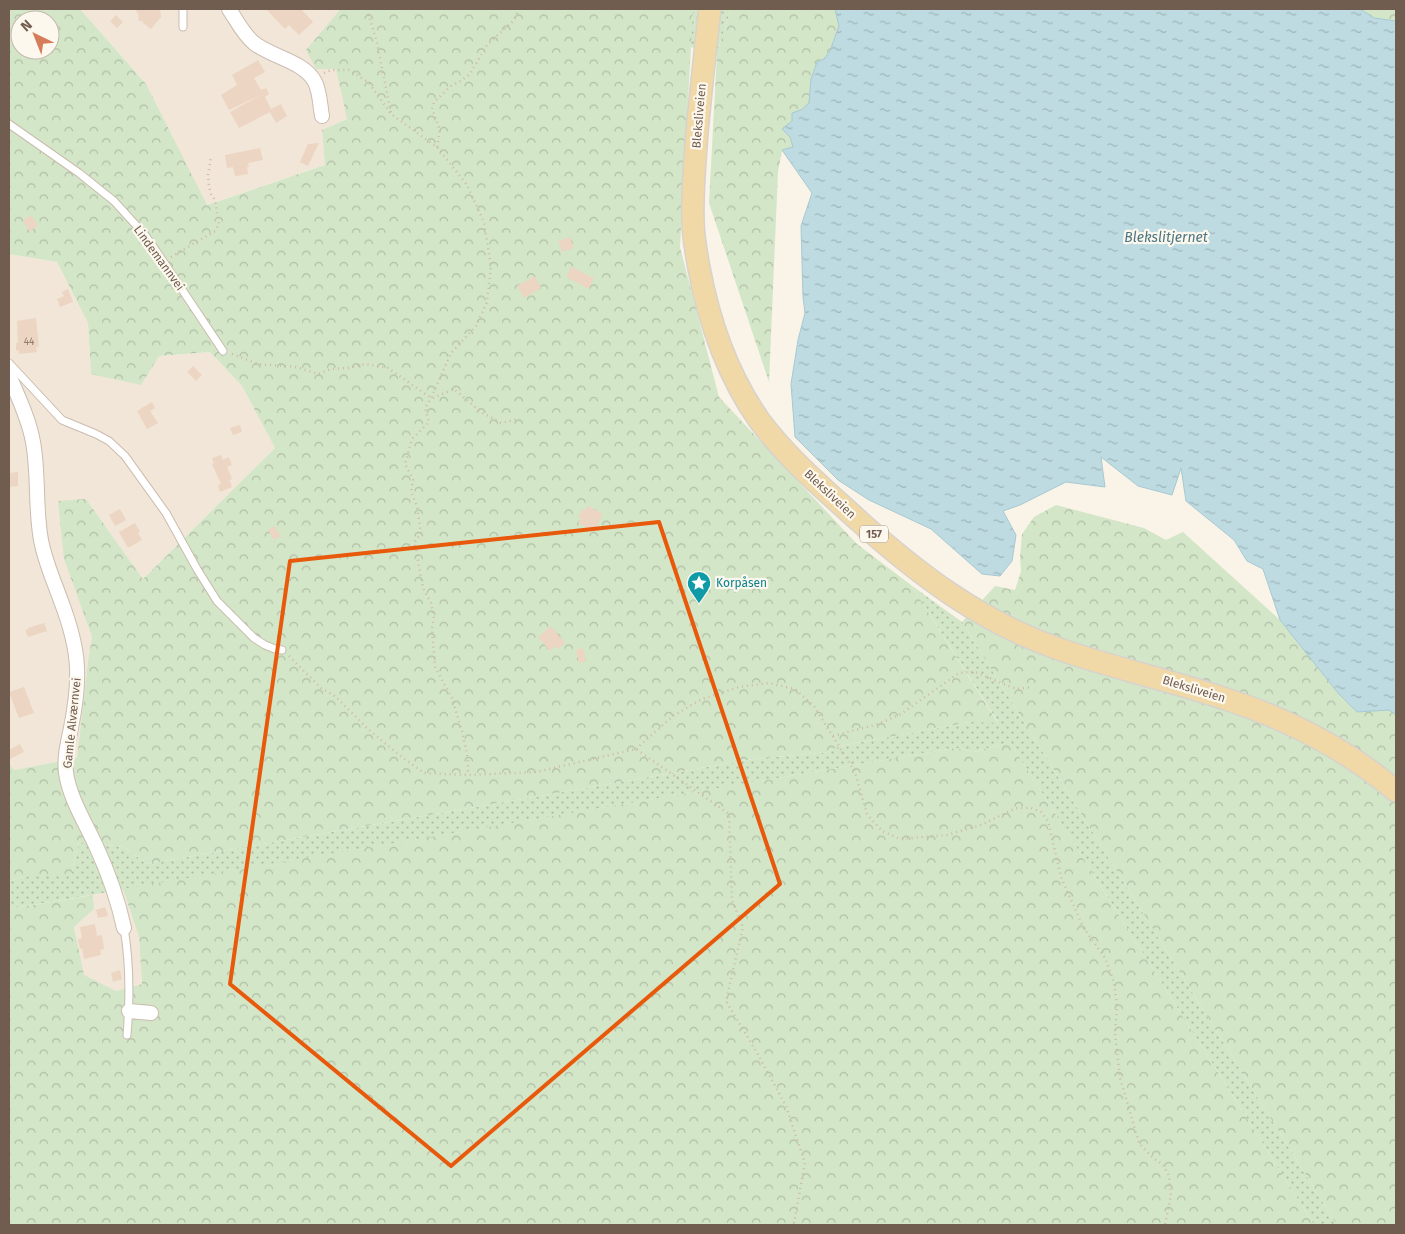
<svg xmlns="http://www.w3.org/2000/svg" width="1405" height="1234" viewBox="0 0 1405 1234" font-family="'Fira Sans',sans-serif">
<defs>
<pattern id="grass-dots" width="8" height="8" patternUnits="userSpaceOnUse" patternTransform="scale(1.25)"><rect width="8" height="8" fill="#d3e6c8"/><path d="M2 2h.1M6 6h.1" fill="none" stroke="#b0bea5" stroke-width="1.8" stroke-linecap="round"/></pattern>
<pattern id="forest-crowns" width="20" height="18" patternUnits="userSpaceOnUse" patternTransform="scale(1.25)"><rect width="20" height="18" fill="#d3e6c8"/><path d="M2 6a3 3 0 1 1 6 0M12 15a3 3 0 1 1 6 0" fill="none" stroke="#b0bea5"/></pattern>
<pattern id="water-ripples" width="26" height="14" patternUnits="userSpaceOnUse" patternTransform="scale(1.25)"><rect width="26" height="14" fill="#bedbe2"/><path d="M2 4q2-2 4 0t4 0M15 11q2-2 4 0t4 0" fill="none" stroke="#9fb5ba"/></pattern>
</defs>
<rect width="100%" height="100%" fill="#faf4e8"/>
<g fill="#f1e6d7">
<polygon points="80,9 338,9 339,11 336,68 347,119 322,130 325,165 206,205 146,84"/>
<polygon points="9,254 57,262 88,323 91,374 159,356 210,352 242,386 275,448 143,579 86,499 64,559 92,637 88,661 77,758 14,770 9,764"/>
<polygon points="123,889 139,937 142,984 116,991 84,976 74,927 94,909 93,895"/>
</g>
<g fill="url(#grass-dots)">
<polygon points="693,9 731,9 717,53 690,47"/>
<polygon points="911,585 962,622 1337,1225 1314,1225 1010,742 974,752 955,748 9,909 9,881 28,876 71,876 79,842 124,847 147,864 753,759 828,752 840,746 970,722 998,722"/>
</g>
<g fill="url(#forest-crowns)" fill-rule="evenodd">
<path d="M9 9H80L146 84 207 205 325 165 322 130 347 119 336 69H316L306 50 339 11 338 9H693L680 247 719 397 857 544 911 585 998 723 970 722 840 746 828 752 753 759 147 864 124 847 79 842 71 876H28L9 881V764L14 770 77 758 88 661 92 637 64 559 58 501 86 499 143 579 275 448 242 386 210 352 159 356 141 385 91 374 88 323 57 262 9 254ZM20 20H50V50H20Z"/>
<polygon points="731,9 835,9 839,26 830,51 824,59 817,62 811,79 810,103 801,110 792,113 792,121 787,126 793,147 782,151 778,172 769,382 709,203 717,53"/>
<polygon points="1360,9 1396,9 1396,21 1374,18"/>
<polygon points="1056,505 1144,528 1166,540 1183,532 1280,620 1338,693 1389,710 1396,715 1396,1225 1337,1225 962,622 995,586 1015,590 1021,571 1020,557 1022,534 1034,517"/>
<polygon points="1010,742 1314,1225 9,1225 9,909 93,895 94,909 74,927 84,975 116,991 142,984 139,937 123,889 955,748 974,752"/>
</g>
<polygon fill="url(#water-ripples)" stroke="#a6c9d2" points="835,9 1360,9 1374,18 1396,21 1396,715 1389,710 1357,712 1338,693 1280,620 1263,569 1247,561 1234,540 1186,501 1181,468 1172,495 1138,486 1101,457 1105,487 1066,482 1020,505 1003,511 1016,535 1012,561 1000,576 982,574 931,529 869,500 838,480 795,437 791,384 798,340 805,313 803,297 801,226 812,193 782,150 793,147 790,137 782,129 792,121 792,113 801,110 809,103 811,79 817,62 824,59 830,51 839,26"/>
<g fill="#ecd5c2">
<polygon points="136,9 160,9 161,17 151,29 142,22 144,21 139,21 138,13 137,13"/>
<polygon points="266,9 301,9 313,22 299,35 289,25 285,29"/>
<polygon points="116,15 123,22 117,28 110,21"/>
<polygon points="258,60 265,72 254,78 261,90 266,88 269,94 265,97 271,109 281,104 287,116 276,123 270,112 239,128 230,112 263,94 229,110 221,95 237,85 232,75"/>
<polygon points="319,143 308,166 300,162 308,144"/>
<polygon points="260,148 263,160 248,163 249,167 247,167 248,174 235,176 233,167 227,168 225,155"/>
<polygon points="31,215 38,225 30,232 23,221"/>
<polygon points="570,237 574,248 562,252 558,241"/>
<polygon points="571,267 594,278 589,289 566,277"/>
<polygon points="535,276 541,288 524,298 517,286"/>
<polygon points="68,289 73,302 60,307 57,299 64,296 62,292"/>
<polygon points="36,318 39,347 36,347 37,352 19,354 19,350 16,351 16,343 18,343 17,321"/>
<polygon points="193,366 202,375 196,381 187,372"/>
<polygon points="152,402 155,408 150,411 158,423 147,429 137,411"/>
<polygon points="240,425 242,432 233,435 230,428"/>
<polygon points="221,455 223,460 229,457 232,465 227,467 232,479 226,482 230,481 232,487 220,492 218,485 221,484 212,464 214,463 212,458"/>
<polygon points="18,472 18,486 9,487 9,473"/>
<polygon points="588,506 603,514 594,532 578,523 581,519 578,517 583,509 585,510"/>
<polygon points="120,509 126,520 115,526 109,515"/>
<polygon points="135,523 140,532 138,533 142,540 128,548 119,532"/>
<polygon points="274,526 281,536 274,540 268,530"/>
<polygon points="44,623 47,631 28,637 25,630 29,629 28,628"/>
<polygon points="551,626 565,643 558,649 555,646 550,651 538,637"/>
<polygon points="583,648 586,661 579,663 576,650"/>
<polygon points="24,687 34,713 19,718 9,692"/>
<polygon points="20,744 24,752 10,759 9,750"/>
<polygon points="105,907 108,916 98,918 96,910"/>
<polygon points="95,924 97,936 102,935 104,949 100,950 101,955 84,959 82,948 80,949 78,939 82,938 80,927"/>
<polygon points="120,970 122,979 113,982 111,973"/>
</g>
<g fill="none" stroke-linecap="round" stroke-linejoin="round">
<g stroke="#cbbcaf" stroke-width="9">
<g id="lane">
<polyline points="183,27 183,9"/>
<polyline points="9,124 79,173 114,201 145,235 163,261 223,351"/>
<polyline points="9,363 62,420 96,434 109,441 125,456 166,513 197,569 217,601 254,638 265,645 275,649 282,650"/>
<path d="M124 928C130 963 130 999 127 1035"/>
</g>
</g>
<g stroke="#cbbcaf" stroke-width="16">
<g id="street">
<path d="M229 9C237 21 243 34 254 43 271 57 304 61 315 82 320 92 320 105 322 116"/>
<path d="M9 375C18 397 29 419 33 442 39 475 35 508 41 540 45 562 54 581 61 601 69 622 76 645 77 667 78 688 75 708 71 728 68 742 64 758 66 773 70 799 85 822 96 846 108 872 118 900 124 928"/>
<polyline points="129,1011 151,1013"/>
</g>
</g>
<g stroke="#d7d2ce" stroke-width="24">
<path id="primary" d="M710 9C705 50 701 91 697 132 695 162 692 191 693 221 693 236 696 252 699 268 709 322 727 374 759 420 787 458 824 489 859 521 918 574 980 621 1056 648 1112 668 1170 680 1226 699 1287 719 1346 749 1396 791"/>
</g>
<g stroke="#d1b9a5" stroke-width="2.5" stroke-dasharray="1 4" stroke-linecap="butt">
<polyline points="367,9 377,43 391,113"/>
<polyline points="324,73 331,70 350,70 369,83 391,114 437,147 467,185 484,222 491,266 487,302 476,326 451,353 431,398 425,408 429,422 412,439 405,464 413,480 411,492 417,506 421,534 414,543 416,550 423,588 431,603 434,616 432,629 435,667 452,698 462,731 468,759 468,775"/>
<polyline points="437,147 440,130 432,109 434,102 451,86 461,81 470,74 487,45 513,21 520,9"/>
<polyline points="171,257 215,231 219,224 215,200 211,194 209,186 208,175 211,157"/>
<polyline points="232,354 258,364 296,367 318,374 331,369 348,368 366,364 388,368 431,398"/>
<polyline points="433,398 454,389 481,412 501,423 518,419"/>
<polyline points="289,656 321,688 335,696 368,729 398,754 424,773 468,775 536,772 636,749 729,814 732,900 743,927 726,1001 756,1051 786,1106 805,1163 794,1223 796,1225"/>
<polyline points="833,736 878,724 901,714 959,673 975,672 1016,689 1031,687"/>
<polyline points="636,749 673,716 702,699 739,687 769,683 795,689 814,706 855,772 867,814 882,831 900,839 947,835 981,825 1016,808 1031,808 1041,812 1048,821 1061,877 1083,927 1105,958 1114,982 1117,1007 1115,1033 1120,1078 1139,1143 1150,1155 1164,1166 1169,1176 1171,1195 1165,1225"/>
</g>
<use href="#lane" stroke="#fff" stroke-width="7"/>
<use href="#street" stroke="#fff" stroke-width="14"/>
<use href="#primary" stroke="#f1d9a7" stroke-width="21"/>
</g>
<path fill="none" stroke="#e8590c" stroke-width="4" stroke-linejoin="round" d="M659 522 780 884 451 1166 230 984 290 561Z"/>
<defs>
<g id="sight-pin" transform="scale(1.25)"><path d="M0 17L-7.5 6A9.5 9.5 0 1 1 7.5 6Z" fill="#0f9aa8" stroke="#fdf8ee"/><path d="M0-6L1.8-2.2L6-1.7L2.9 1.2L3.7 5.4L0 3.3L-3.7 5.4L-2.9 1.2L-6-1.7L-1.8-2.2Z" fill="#fff"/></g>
</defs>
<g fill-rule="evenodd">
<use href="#sight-pin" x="699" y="583"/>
</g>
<g text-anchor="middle" stroke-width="4.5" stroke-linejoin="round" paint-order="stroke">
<g font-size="10" fill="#907b6c">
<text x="29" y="345">44</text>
</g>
<rect fill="#fdf8ee" stroke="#9b8c7f" stroke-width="1" x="860" y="525.5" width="28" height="17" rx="4"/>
<g font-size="11" font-weight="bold" fill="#715d4f">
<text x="874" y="538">157</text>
</g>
<g font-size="12" fill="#715d4f" stroke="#fdf8ee">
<text transform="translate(699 116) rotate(-85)" y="4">Bleksliveien</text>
<text transform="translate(159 258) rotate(54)" y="4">Lindemannvei</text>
<text transform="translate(830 494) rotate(43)" y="4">Bleksliveien</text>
<text transform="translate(1194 689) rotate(17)" y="4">Bleksliveien</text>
<text transform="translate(72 723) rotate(-84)" y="4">Gamle Alværnvei</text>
</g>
<g font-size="12" fill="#0d838f" stroke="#fdf8ee" text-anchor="start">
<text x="716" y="587">Korpåsen</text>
</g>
<g font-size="14" font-style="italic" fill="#4b7682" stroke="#fdf8ee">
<text x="1166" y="242">Blekslitjernet</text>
</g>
</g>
<rect width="1405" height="1234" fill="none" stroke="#715d4f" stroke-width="20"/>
<g transform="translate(35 35) rotate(317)"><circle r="24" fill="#fdf8ee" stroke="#c5baae"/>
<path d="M0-4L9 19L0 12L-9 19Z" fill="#d67c5a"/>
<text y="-8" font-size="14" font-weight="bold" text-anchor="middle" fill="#715d4f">N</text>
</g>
</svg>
